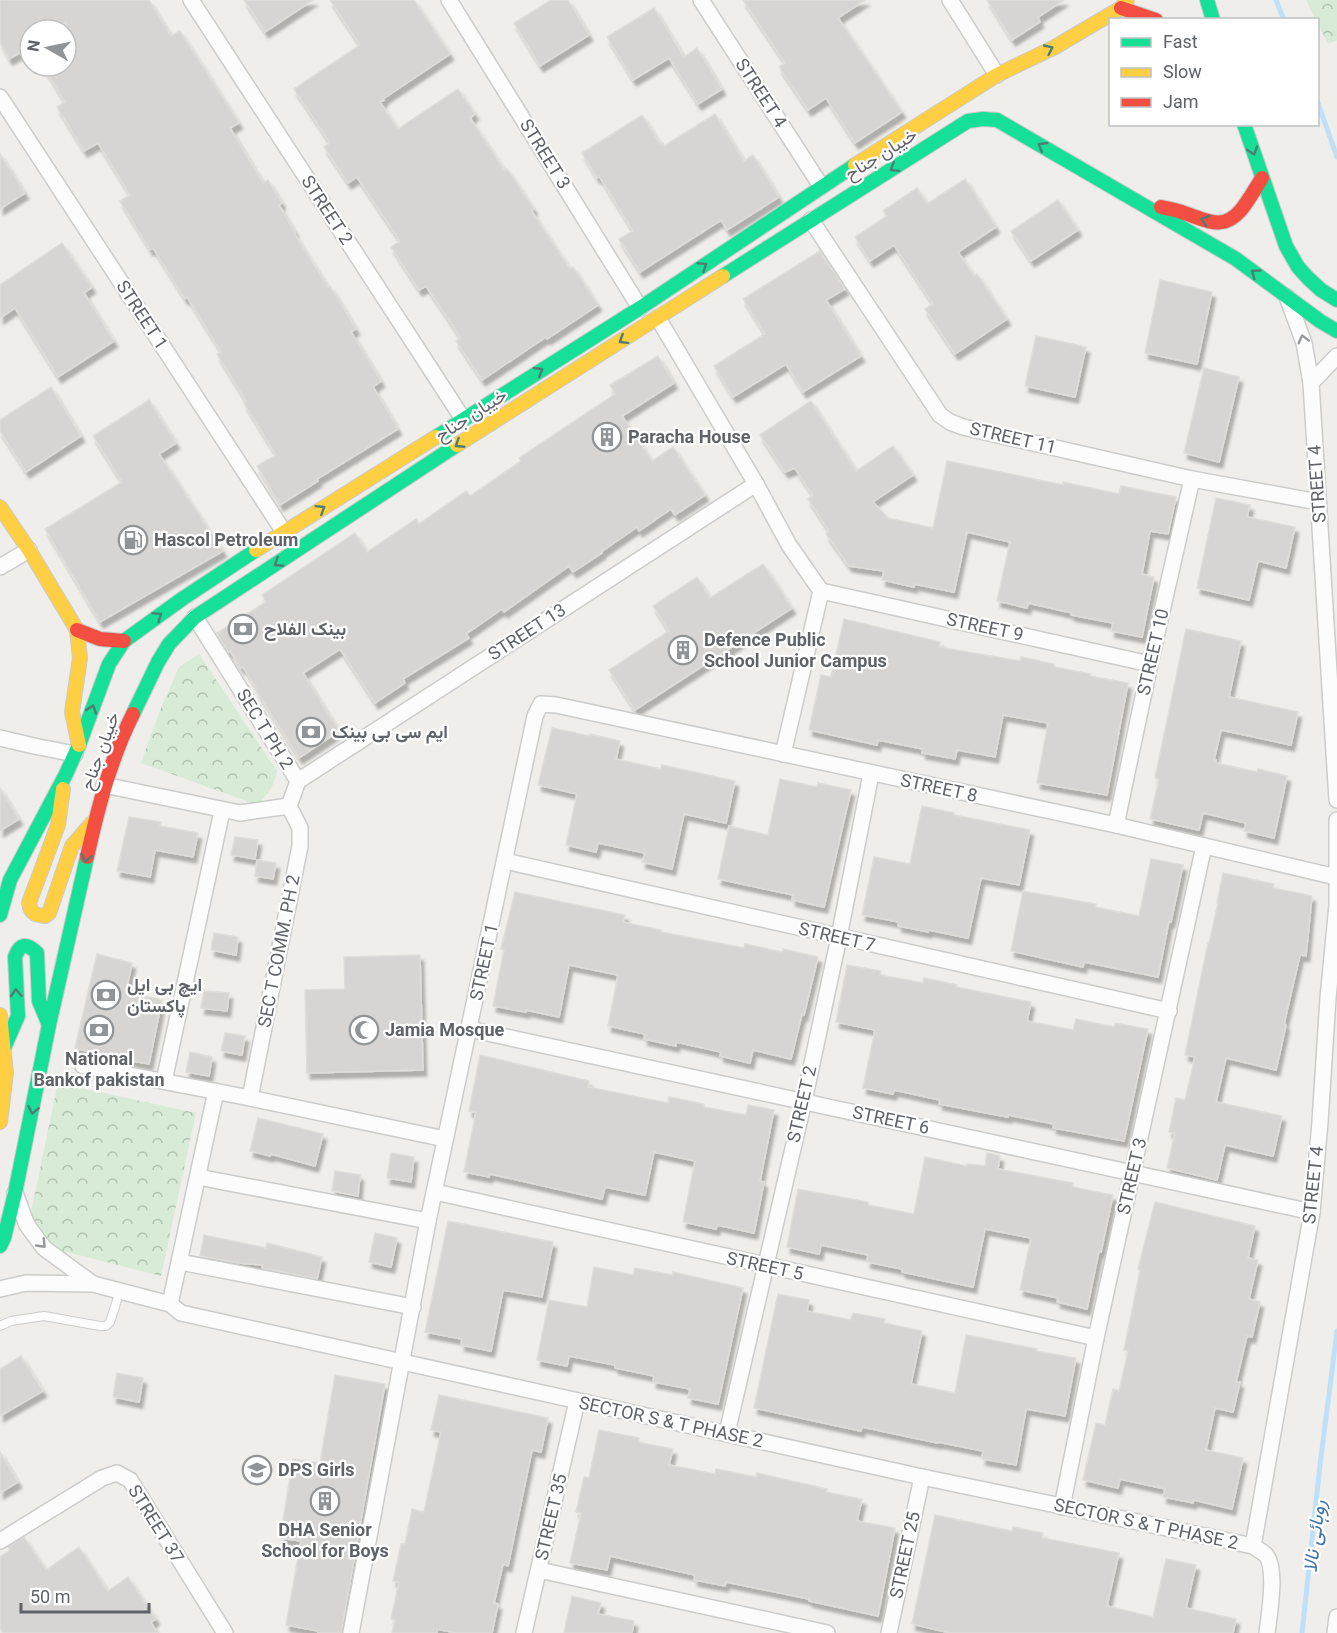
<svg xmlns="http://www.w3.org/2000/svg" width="1337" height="1633" viewBox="0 0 1337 1633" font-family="Roboto,Vazirmatn,sans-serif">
<defs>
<pattern id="park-crowns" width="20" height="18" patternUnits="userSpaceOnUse" patternTransform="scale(1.5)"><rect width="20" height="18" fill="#d8ebd6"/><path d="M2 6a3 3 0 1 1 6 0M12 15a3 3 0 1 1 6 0" fill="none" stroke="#b2c2b1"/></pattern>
<filter id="shadow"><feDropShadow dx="3.5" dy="6" stdDeviation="1.5" flood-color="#0004"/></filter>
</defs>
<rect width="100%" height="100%" fill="#efeeea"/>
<g fill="url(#park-crowns)">
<polygon points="1306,0 1337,0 1337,40 1328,44 1318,24 1318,20 1315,19"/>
<path d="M199 654 277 771C275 783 267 799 255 804L141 763 160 710 179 667Z"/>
<polygon points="58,1083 196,1113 161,1276 59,1250 37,1229 31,1212"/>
</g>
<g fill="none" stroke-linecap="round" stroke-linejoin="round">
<g stroke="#bfe0f9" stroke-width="5">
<polyline points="1276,0 1284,20"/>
<polyline points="1318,103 1337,157"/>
<polyline points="1302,1633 1320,1465 1337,1331"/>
</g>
</g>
<g fill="#d6d5d3" stroke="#deddd9" stroke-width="1.5" filter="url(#shadow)">
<polygon points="0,0 149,0 171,36 180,31 239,123 230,128 263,183 268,180 282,203 279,205 295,232 294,233 328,287 330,286 356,329 351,332 381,381 373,387 398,429 317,479 318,481 280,505 257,466 276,455 244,403 246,401 217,354 221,352 187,297 185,299 153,248 150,250 120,201 130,195 98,143 84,151 57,107 65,102 43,66 66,66 66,22 54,30 30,30 30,47 9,59 0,42"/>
<polygon points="244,0 313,0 265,32"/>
<polygon points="330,0 414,0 450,54 383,99 384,100 380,102 398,129 458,89 475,114 470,118 505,171 507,169 534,209 531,210 570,269 573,267 598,305 547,339 546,337 482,380 456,341 461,338 426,286 419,290 391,247 400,241 357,177 348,183 324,147 330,143 294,89 360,45"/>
<polygon points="551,0 568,0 589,35 540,66 514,23"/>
<polygon points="743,0 865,0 838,18 902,112 855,143 826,98 808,110 779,67 785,63"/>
<polygon points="987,0 1064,0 1038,17 1040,22 1012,40"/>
<polygon points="654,8 684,57 697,48 722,89 698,104 669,58 633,80 607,37"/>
<polygon points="715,114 744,161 753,155 779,197 727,230 721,220 640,272 619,239 633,231 599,176 597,178 582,153 642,115 661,145 663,143 664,146"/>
<polygon points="0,154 25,193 0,209"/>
<polygon points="965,179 996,227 958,252 974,276 977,274 1007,319 955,354 925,309 933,304 894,245 870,261 855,237 887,216 883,211 917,188 927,204"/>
<polygon points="1058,200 1078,230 1031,261 1011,231"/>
<polygon points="62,243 92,287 84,293 114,341 58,377 15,308 0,318 0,285"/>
<polygon points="820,251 845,289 826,300 861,356 803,392 786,364 733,397 714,366 765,334 743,299"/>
<polygon points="1160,280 1212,292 1197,364 1145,353"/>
<polygon points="1036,336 1086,347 1075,397 1025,386"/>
<polygon points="658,356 674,383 622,416 652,461 673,447 705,495 675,515 671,509 639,531 637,527 601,552 602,553 573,572 569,566 504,612 502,609 466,634 469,638 403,679 405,683 375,703 340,649 303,673 339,731 299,758 256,690 257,689 243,667 241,668 230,651 228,652 217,633 266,602 262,595 355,533 367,552 416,519 419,524 466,491 470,496 521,461 519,458 615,394 610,385"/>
<polygon points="1204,368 1239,377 1219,462 1184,453"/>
<polygon points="51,387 81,436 26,472 0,431 0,420"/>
<polygon points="149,400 176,443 159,454 223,551 100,622 45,529 122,482 93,436"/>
<polygon points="811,401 856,471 893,446 913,475 873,502 888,518 933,528 947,461 1063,485 1063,482 1119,494 1121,486 1176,497 1168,534 1150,531 1142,574 1154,577 1142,637 1111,631 1113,623 1071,615 1072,613 1028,603 1027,608 997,601 1010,542 967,532 954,592 914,584 914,587 882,580 884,571 849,566 826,534 829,531 808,499 813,496 795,468 785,472 760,435"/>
<polygon points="1216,498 1250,505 1247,517 1295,527 1286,568 1258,561 1249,600 1197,588"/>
<polygon points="763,564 792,608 635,710 609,670 669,631 653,606 697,577 710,598"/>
<polygon points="844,619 940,642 939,647 1020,661 1021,657 1054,664 1054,667 1091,674 1090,676 1128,683 1107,795 1037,783 1048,723 1003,715 995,757 957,750 955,759 922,753 923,749 878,740 877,745 809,730 821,675 831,677"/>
<polygon points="1186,629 1241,641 1229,697 1298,712 1291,745 1221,730 1214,760 1216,760 1216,763 1257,772 1258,769 1287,776 1274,838 1244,831 1246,823 1203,813 1199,830 1150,819 1159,779 1155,778"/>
<polygon points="552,728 590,736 590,734 620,741 616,759 661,769 662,765 735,781 726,823 684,814 672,869 642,862 645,853 598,843 596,852 566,845 577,794 538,785"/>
<polygon points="780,779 817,787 818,783 851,790 824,907 792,900 793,895 718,879 729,826 768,835"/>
<polygon points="0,788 19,819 0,831"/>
<polygon points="922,806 954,813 954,815 1030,830 1019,885 981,878 968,938 929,930 928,932 898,926 899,922 862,915 874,857 910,864"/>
<polygon points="129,817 161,822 160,826 198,833 193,857 155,850 150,877 117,871"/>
<polygon points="235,837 258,840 255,859 231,855"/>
<polygon points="1151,859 1183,865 1171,922 1169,921 1158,977 1084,962 1083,967 1011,951 1023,891 1096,904 1095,907 1139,916"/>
<polygon points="257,860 276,863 273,879 255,876"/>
<polygon points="1223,873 1274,884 1273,888 1312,896 1306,956 1300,955 1284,1024 1286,1025 1276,1070 1226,1058 1216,1102 1282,1116 1273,1156 1225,1145 1217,1180 1167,1168 1175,1133 1169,1132 1176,1098 1185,1100 1195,1057 1185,1055 1208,943 1209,943 1218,903 1217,903"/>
<polygon points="515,892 625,915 623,922 661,930 661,932 744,948 745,944 782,952 783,949 818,957 804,1015 802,1014 791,1059 753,1050 750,1063 720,1056 721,1052 676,1042 676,1046 644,1039 645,1034 608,1026 618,975 569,965 559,1017 526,1010 526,1012 493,1006 504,950 501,949"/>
<polygon points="214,933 238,937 236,955 211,950"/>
<polygon points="97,954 132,963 126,992 162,1000 149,1064 109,1057 75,1048"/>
<polygon points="420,955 423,1070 307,1073 305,990 345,989 344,957"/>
<polygon points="847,965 881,971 880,975 923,983 924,978 957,985 956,987 1031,1002 1027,1021 1073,1030 1076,1019 1114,1027 1115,1023 1148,1029 1124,1141 1053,1128 1054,1124 1008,1115 1008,1117 939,1104 940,1100 894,1090 893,1094 863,1088 875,1030 836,1022"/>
<polygon points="204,991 229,993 227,1011 201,1008"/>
<polygon points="225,1033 245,1036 242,1055 221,1051"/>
<polygon points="190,1052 212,1057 209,1076 186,1072"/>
<polygon points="480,1055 589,1081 588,1087 668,1103 669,1097 704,1104 704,1107 746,1115 748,1105 774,1110 760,1181 764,1182 754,1233 717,1225 716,1229 683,1222 695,1161 654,1152 645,1195 605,1187 602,1199 490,1174 489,1177 464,1172 476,1112 469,1111"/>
<polygon points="258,1118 323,1134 315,1166 271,1154 270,1156 250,1151"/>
<polygon points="391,1153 414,1157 411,1182 387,1178"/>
<polygon points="987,1153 1000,1156 998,1169 1073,1183 1072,1187 1113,1195 1101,1252 1099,1251 1087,1309 1057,1302 1058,1298 1020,1290 1031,1238 985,1229 973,1287 902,1272 902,1269 867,1262 868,1255 821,1245 819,1254 787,1247 798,1189 868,1202 868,1205 914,1214 925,1157 966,1166 967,1164 985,1166"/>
<polygon points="335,1171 360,1175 358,1196 332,1191"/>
<polygon points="1155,1202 1255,1226 1248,1258 1258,1260 1249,1299 1260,1302 1252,1337 1247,1336 1236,1382 1240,1382 1233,1412 1215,1408 1206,1450 1243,1458 1232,1509 1194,1500 1193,1503 1163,1497 1165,1489 1120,1479 1118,1488 1083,1480 1096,1423 1105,1425 1113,1389 1119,1391 1128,1351 1124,1350 1140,1270 1138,1269"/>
<polygon points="448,1221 553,1242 542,1297 503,1290 491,1351 461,1345 462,1339 425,1332"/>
<polygon points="375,1233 397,1238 391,1267 369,1262"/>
<polygon points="204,1235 266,1248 267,1243 322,1257 317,1279 262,1268 263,1265 239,1263 200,1256"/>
<polygon points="594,1267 633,1275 635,1268 673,1275 673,1272 743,1288 718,1404 688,1398 690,1389 653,1382 654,1376 615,1368 615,1365 569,1356 567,1366 537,1360 549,1300 587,1307"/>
<polygon points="778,1294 809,1300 807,1311 851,1320 853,1313 885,1319 884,1323 922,1331 911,1384 955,1393 966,1335 1037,1349 1036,1351 1076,1358 1065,1416 1026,1409 1016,1465 982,1459 983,1451 938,1442 938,1443 862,1427 861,1431 754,1408"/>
<polygon points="21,1356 43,1391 0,1416 0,1369"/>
<polygon points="117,1373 143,1378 139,1402 113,1397"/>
<polygon points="335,1375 385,1384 341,1633 318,1633 318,1631 286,1625 301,1541 280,1538 293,1459 320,1463"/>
<polygon points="439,1395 548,1418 541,1452 532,1450 508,1566 503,1564 494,1603 498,1604 492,1633 456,1633 437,1629 437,1633 392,1633 395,1620 391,1619 399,1582 393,1581 401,1544 405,1544 412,1509 424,1512 441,1432 431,1430"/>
<polygon points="599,1430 639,1438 638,1442 673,1449 669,1465 715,1474 716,1469 756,1477 757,1473 827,1489 826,1492 862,1499 857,1521 895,1528 878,1616 809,1601 809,1599 726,1582 725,1586 694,1580 695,1575 610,1556 607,1570 570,1563 581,1513 576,1512 584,1477 589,1478"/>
<polygon points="0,1452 18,1482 0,1493"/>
<polygon points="935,1515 1012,1531 1013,1527 1043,1533 1042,1538 1119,1553 1107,1606 1153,1617 1166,1559 1196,1565 1186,1608 1236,1619 1233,1633 950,1633 912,1624"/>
<polygon points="24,1537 46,1570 79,1547 108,1591 128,1577 156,1619 151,1622 157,1633 3,1633 0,1628 0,1557 10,1550 8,1547"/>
<polygon points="572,1596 601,1603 598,1614 634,1621 632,1633 564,1633"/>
</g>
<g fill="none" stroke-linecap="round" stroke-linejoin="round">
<g stroke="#cbcccc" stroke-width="10">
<polyline id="lane" points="0,1326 11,1321 44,1316 100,1326 106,1326 110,1322 120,1291"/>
</g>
<g stroke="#cbcccc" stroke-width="18">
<g id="street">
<polyline points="191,0 463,419"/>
<polyline points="449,0 640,308"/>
<polyline points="701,0 821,186"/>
<polyline points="950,0 997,75"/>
<polyline points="0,97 284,532"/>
<polyline points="811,220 940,415 950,422 963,427 1192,479 1318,502"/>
<polyline points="1287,297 1304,343 1311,383 1337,800"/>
<polyline points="658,318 756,484 789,545 821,591 783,754"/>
<polyline points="1311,383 1337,356"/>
<polyline points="0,567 29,550"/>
<polyline points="821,591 1150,664"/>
<polyline points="195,617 298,781 289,806"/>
<polyline points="0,738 34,746 75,754"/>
<polyline points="298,781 756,484"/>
<polyline points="104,785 240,813 289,806"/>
<polyline points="1116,825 1150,664 1192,479"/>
<polyline points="505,861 1169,1011"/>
<polyline points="469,1029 1312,1212"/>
<polyline points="83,1066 250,1098 445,1139"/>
<polyline points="164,1081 222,811"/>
<polyline points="250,1098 300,846 300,828 289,806"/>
<polyline points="198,1177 428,1221"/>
<polyline points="435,1192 1096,1338"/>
<polyline points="15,1193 27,1225 44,1248 93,1284"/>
<polyline points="180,1262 413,1307"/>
<path d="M0 1289 26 1283 93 1284 170 1304 181 1313 922 1477 1253 1546C1256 1548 1261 1551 1265 1554 1278 1567 1269 1615 1267 1633"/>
<polyline points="170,1304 216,1091"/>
<polyline points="727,1433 804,1101 839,937 871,774"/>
<polyline points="1062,1507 1096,1338 1204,846"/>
<polyline points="0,1541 102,1478 117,1473 130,1480 225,1633"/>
<polyline points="1253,1546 1312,1212 1320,1122 1328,998 1337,905 1337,820"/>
<polyline points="539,1570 827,1633"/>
<polyline points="351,1633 428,1221 535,716 541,704 556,705 1116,825 1336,877"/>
<polyline points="524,1633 577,1401"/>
<polyline points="889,1633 922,1477"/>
<polyline points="1335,1633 1337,1617"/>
</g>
</g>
<g stroke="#cacacb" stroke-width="16">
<g id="fast">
<polyline points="1207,0 1213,20"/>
<polyline points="1244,124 1286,246 1298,267 1308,278 1321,290 1337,300"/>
<polyline points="723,276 968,121 983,119 997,120 1236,259 1320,321 1337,331"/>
<polyline points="436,437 640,308 855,165"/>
<polyline points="133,714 158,662 169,644 195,617 457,445"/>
<polyline points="0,915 10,880 66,774 79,745 109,664 124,641 182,599 256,550"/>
<path d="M4 1048 18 1016 15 957C20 943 27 943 37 953L39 1001 49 1025"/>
<polyline points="0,1246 4,1238 15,1193 49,1025 87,857"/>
</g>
</g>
<g stroke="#cacacb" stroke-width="16">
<g id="slow">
<polyline points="855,165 997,75 1055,47 1121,8 1127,0"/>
<polyline points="457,445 723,276"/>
<polyline points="0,507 29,550 77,630 80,658 72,712 79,745"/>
<polyline points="256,550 436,437"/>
<path d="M63 789 58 825 29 903C31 914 35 915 45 916L49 913 72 846 92 823"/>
<polyline points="0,1015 6,1073 0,1122"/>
</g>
</g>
<g stroke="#cacacb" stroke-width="16">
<g id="jam">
<polyline points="1121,8 1156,20"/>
<path d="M1161 207C1169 209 1177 210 1184 213 1207 220 1222 232 1241 210 1249 200 1255 189 1262 178"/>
<polyline points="77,630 100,639 124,641"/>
<path d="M87 857C98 808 110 760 133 714"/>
</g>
</g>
<use href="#lane" stroke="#fdfcfc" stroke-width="8"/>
<use href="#street" stroke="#fdfcfc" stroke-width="15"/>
<use href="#fast" stroke="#16e098" stroke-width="14"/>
<use href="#slow" stroke="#ffcf43" stroke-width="14"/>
<use href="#jam" stroke="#f24e42" stroke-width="14"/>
</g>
<defs><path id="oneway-chevron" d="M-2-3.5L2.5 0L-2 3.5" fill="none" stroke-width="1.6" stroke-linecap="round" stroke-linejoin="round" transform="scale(1.5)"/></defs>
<g stroke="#507c72">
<use href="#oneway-chevron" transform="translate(1049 49) rotate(-25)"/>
<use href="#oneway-chevron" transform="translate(1042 146) rotate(-149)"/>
<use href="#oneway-chevron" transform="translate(1253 151) rotate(72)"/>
<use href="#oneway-chevron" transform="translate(894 168) rotate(148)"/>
<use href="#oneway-chevron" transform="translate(1205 220) rotate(-162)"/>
<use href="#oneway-chevron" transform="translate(703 266) rotate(-34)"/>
<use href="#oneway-chevron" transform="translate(1255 273) rotate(-144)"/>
<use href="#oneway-chevron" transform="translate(623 340) rotate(148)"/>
<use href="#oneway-chevron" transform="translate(539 371) rotate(-32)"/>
<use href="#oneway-chevron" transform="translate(459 444) rotate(147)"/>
<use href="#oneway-chevron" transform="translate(321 509) rotate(-32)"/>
<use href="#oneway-chevron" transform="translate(278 563) rotate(147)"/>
<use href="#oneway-chevron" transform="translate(158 616) rotate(-34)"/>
<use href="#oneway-chevron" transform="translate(92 709) rotate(-71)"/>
<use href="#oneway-chevron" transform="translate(86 858) rotate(102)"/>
<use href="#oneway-chevron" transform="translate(16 993) rotate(-93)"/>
<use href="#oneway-chevron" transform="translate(33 1110) rotate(102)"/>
</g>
<g stroke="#96999c">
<use href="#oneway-chevron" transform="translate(1303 339) rotate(-105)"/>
<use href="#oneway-chevron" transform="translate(42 1244) rotate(46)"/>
</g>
<defs>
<g id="building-ring" transform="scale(1.5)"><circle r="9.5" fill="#fff" stroke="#919496" stroke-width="1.5"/><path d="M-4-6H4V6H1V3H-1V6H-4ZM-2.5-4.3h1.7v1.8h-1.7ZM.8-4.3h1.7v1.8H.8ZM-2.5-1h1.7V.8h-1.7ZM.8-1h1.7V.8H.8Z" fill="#919496"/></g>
<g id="fuel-ring" transform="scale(1.5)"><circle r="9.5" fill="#fff" stroke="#919496" stroke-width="1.5"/><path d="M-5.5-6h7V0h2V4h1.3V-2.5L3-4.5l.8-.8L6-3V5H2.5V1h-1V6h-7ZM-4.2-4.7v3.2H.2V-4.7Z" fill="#919496"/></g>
<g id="bank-ring" transform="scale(1.5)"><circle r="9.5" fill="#fff" stroke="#919496" stroke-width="1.5"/><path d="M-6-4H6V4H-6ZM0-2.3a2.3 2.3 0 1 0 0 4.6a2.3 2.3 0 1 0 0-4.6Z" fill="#919496"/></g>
<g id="mosque-ring" transform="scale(1.5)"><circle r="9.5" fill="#fff" stroke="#919496" stroke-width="1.5"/><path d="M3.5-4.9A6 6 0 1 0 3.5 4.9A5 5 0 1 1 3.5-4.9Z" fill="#919496"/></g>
<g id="school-ring" transform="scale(1.5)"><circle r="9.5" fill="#fff" stroke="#919496" stroke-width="1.5"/><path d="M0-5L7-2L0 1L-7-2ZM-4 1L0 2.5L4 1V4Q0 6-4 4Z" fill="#919496"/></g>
</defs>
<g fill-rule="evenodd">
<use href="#building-ring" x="607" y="437"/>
<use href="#fuel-ring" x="133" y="540"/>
<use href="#bank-ring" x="243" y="629"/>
<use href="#building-ring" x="683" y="650"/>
<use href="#bank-ring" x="311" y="732"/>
<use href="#bank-ring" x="106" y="995"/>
<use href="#bank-ring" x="99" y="1030"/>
<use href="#mosque-ring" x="364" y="1030"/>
<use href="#school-ring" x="257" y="1470"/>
<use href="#building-ring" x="325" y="1501"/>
</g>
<g text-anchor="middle" stroke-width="4.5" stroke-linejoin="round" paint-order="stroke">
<g font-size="18" fill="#5f6368" stroke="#fff">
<text transform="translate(761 93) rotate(57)" y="6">STREET 4</text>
<text transform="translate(545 154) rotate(58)" y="6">STREET 3</text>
<text transform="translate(881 154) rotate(-32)" y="6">خیبان جناح</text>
<text transform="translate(327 210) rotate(57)" y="6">STREET 2</text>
<text transform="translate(142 315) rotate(57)" y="6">STREET 1</text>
<text transform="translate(471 415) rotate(-33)" y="6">خیبان جناح</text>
<text transform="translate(1013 438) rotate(13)" y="6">STREET 11</text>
<text transform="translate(1317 484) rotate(-94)" y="6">STREET 4</text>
<text transform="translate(985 627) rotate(12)" y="6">STREET 9</text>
<text transform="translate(527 632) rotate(-33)" y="6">STREET 13</text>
<text transform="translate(1153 652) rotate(-77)" y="6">STREET 10</text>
<text transform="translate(265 729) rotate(58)" y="6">SEC T PH 2</text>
<text transform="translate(100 751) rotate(-70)" y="6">خیبان جناح</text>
<text transform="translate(939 788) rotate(12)" y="6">STREET 8</text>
<text transform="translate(837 937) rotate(13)" y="6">STREET 7</text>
<text transform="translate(279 951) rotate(-79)" y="6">SEC T COMM. PH 2</text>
<text transform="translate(484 962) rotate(-78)" y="6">STREET 1</text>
<text transform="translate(802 1104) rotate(-77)" y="6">STREET 2</text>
<text transform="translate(891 1120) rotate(12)" y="6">STREET 6</text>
<text transform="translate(1132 1176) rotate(-77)" y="6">STREET 3</text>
<text transform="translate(1313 1185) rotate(-84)" y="6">STREET 4</text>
<text transform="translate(765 1266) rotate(12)" y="6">STREET 5</text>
<text transform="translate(671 1422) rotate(12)" y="6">SECTOR S &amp; T PHASE 2</text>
<text transform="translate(551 1517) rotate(-77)" y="6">STREET 35</text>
<text transform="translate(156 1524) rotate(58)" y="6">STREET 37</text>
<text transform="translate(1146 1524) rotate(12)" y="6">SECTOR S &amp; T PHASE 2</text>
<text transform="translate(905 1555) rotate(-78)" y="6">STREET 25</text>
</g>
<g font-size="18" font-weight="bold" fill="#5f6368" stroke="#fff" text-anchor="start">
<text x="628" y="443">Paracha House</text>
<text x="154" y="546">Hascol Petroleum</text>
<text x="264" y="635">بینک الفلاح</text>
<text x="704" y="646">Defence Public<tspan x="704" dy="21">School Junior Campus</tspan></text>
<text x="332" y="738">ایم سی بی بینک</text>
<text x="127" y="991">ایچ بی ایل<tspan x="127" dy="21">پاکستان</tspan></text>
<text x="385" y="1036">Jamia Mosque</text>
<text x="99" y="1065" text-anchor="middle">National<tspan x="99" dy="21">Bankof pakistan</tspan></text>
<text x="278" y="1476">DPS Girls</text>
<text x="325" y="1536" text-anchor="middle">DHA Senior<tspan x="325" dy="21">School for Boys</tspan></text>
</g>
<g font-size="20" font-style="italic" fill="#4174aa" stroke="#fff">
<text transform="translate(1314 1536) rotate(-83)" y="7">روہائی نالا</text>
</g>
</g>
<rect x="1109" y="18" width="210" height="108" fill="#ffffff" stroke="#bfc1c3" stroke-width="1.5"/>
<rect x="1121" y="38" width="30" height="9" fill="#16e098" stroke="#bfc1c3" stroke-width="1.5"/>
<text x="1163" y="48" font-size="18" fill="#5f6368">Fast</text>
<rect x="1121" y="68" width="30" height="9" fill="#ffcf43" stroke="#bfc1c3" stroke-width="1.5"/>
<text x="1163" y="78" font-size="18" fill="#5f6368">Slow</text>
<rect x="1121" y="98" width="30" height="9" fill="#f24e42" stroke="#bfc1c3" stroke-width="1.5"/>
<text x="1163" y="108" font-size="18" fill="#5f6368">Jam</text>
<g transform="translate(48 48) rotate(279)"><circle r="28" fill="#ffffff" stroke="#bfc1c3" stroke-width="1.5"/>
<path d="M0-4.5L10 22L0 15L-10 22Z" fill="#919496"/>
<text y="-9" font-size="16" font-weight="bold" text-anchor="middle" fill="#5f6368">N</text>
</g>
<path d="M21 1603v9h128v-9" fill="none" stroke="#5f6368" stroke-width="3"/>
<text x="30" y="1603" font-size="18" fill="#5f6368" stroke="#ffffff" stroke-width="4.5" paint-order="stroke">50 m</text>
</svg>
